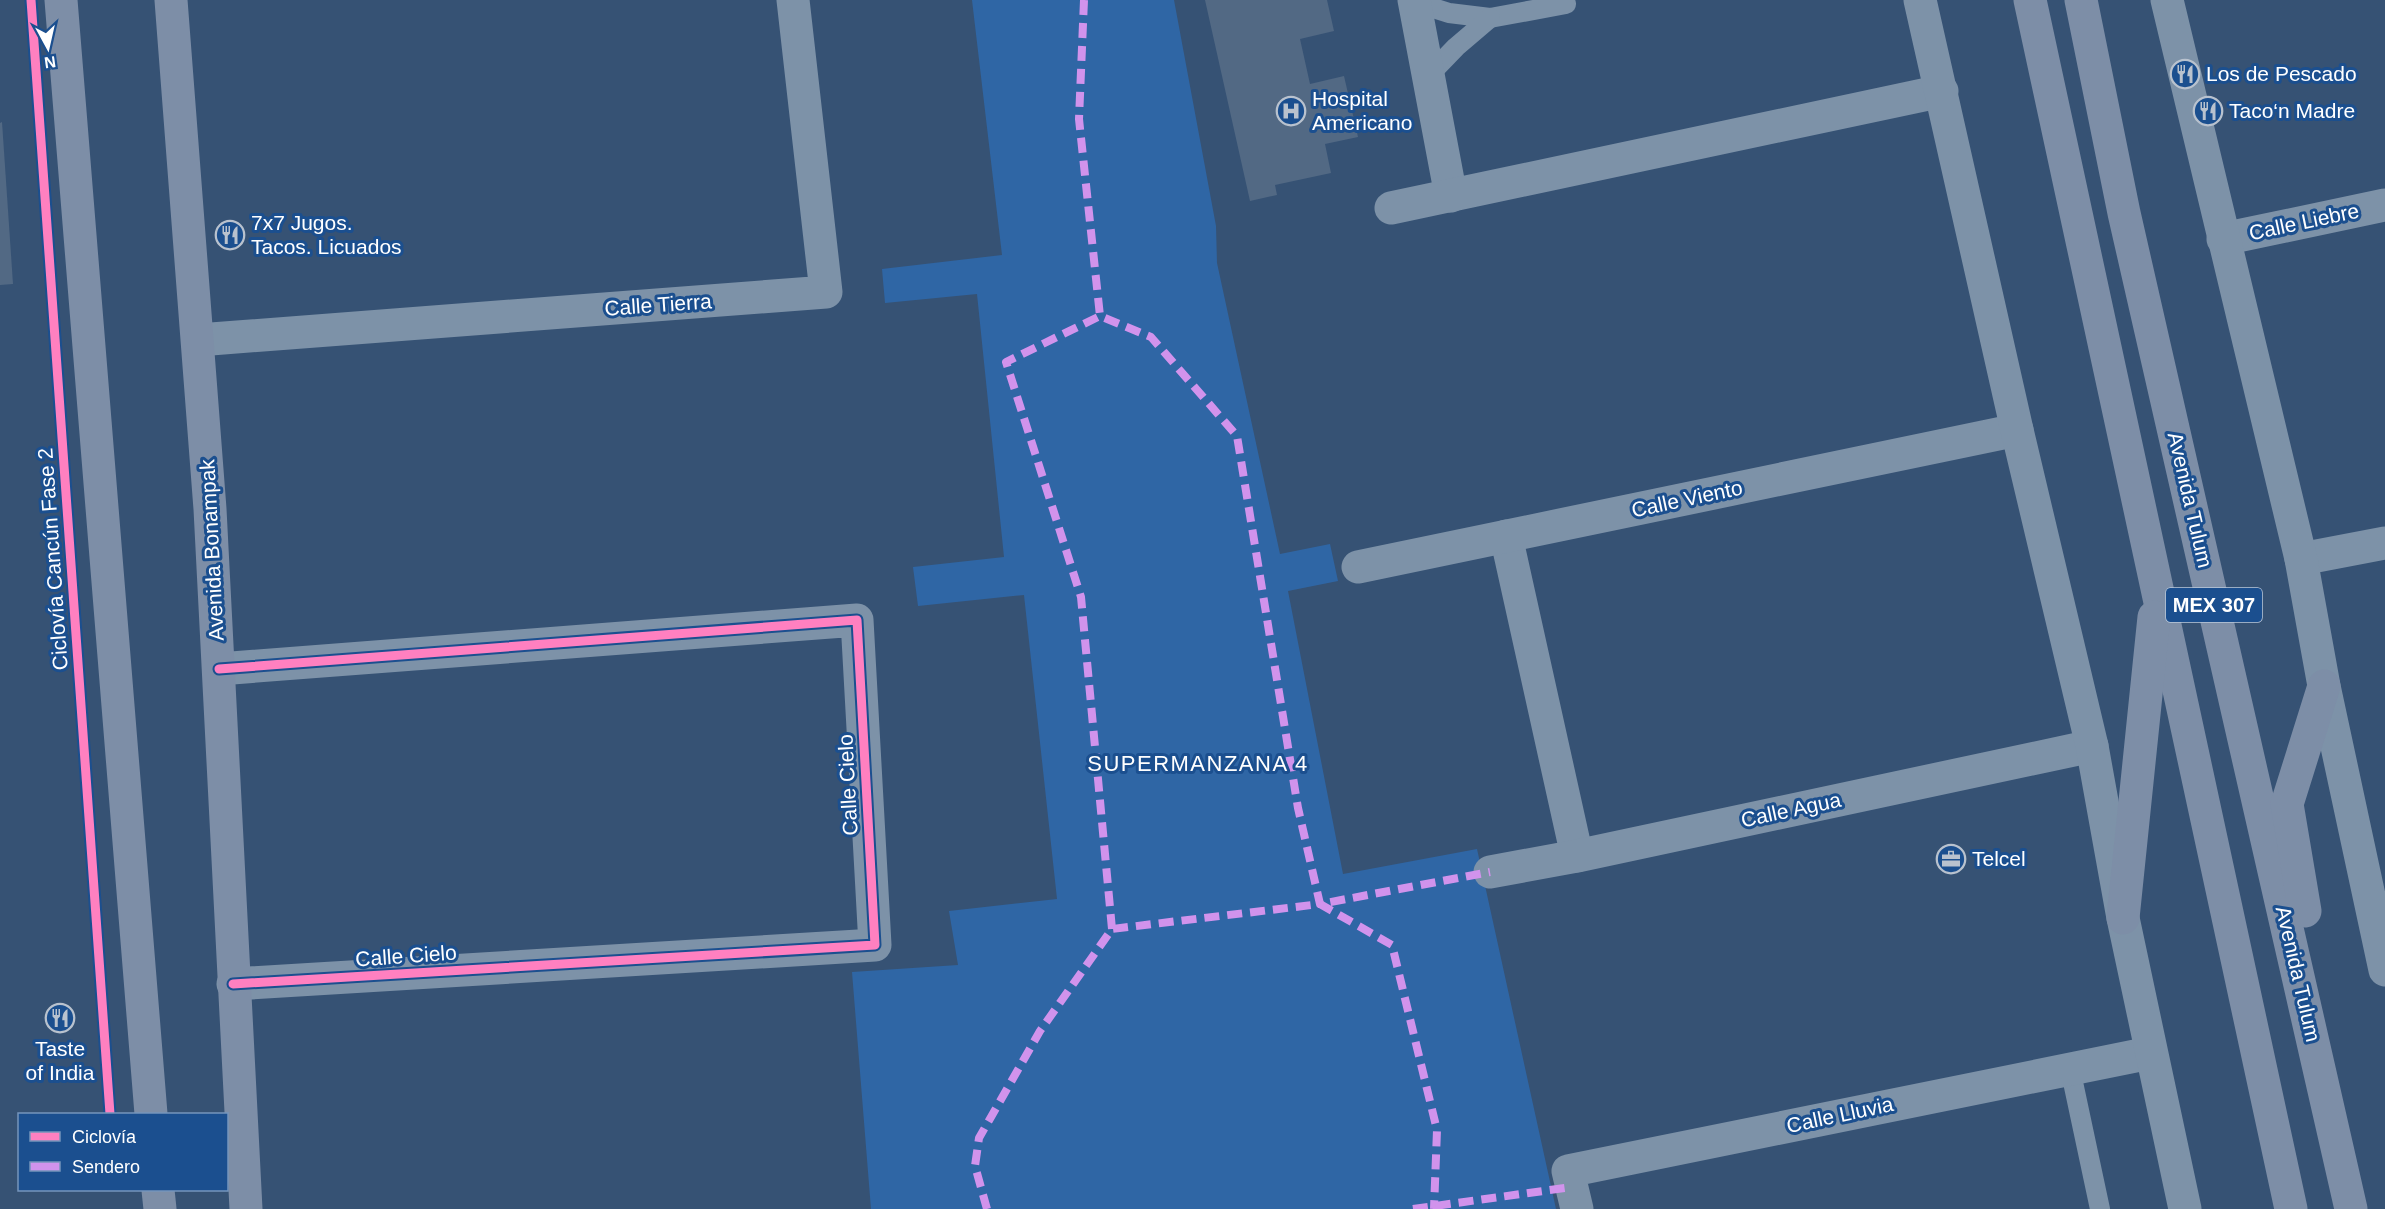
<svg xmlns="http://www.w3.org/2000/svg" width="2385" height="1209" viewBox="0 0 2385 1209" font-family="Helvetica,sans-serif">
<rect width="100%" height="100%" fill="#365274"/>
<polygon fill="#2f66a5" points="972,0 1174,0 1216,226 1217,263 1280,554 1330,544 1338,581 1288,591 1343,874 1477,849 1556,1209 871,1209 852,972 958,965 949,911 1057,899 1024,595 918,606 913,567 1004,557 977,294 885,303 882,269 1002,255"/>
<g fill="#526984">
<polygon points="1205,0 1327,0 1334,31 1300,39 1310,84 1344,76 1358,137 1325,144 1331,173 1275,185 1277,195 1250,201"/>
<polygon points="2,122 13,284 0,285 0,123"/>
</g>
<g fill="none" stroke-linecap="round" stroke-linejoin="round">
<g stroke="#7d92a8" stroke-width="20">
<polyline points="1414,2 1449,13 1490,18 1566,4"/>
<polyline points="1428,76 1456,47 1490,18"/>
<polyline points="2070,1068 2100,1209"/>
</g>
<g stroke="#7d92a8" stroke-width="33">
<polyline points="1414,0 1451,196"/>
<polyline points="1391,208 1942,91"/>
<polyline points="2223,239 2385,205"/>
<polyline points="198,340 826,292 793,0"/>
<polyline points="1506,536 1577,856"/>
<polyline points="2301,559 2385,543"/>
<polyline points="1358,567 2017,430"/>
<polyline points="219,669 857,620 875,945 233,984"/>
<polyline points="1490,872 1577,856 2092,746"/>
<polyline points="1577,1209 1568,1171 2150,1053"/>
</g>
<g stroke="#7d92a8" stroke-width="33">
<polyline points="1920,0 2017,430 2092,746 2123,918 2185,1209"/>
<polyline points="2167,0 2301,559 2324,686 2385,970"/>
</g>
<g stroke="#7d8ea7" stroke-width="33">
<polyline points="61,0 151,1114"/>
<polyline points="171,0 210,509 246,1209"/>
<polyline points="2030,0 2291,1209"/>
<polyline points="2081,0 2124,213 2351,1209"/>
<polyline points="2305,911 2287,804 2324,686"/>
<polyline points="2123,918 2154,617"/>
<polyline points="158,1190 160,1209"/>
</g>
<g stroke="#d193ec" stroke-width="8" stroke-dasharray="15 8" stroke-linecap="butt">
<polyline points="1084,0 1079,119 1100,316"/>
<polyline points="1112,929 1081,597 1006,362 1100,316 1151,337 1237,436 1298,808 1320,904 1490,872"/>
<polyline points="987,1209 975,1166 979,1138 1040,1031 1112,929 1320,904 1392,945 1437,1130 1434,1209"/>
<polyline points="1413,1209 1572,1187"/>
</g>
<g stroke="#1b4f8f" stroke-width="13">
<g id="cycleway">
<polyline points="31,0 110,1114"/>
<polyline points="219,669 857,620 875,945 233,984"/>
</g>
</g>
<use href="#cycleway" stroke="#ff80c0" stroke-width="9"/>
</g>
<defs>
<g id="restaurant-ring" transform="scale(1.5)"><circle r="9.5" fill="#1b4f8f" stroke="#b9c2ce" stroke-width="1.5"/><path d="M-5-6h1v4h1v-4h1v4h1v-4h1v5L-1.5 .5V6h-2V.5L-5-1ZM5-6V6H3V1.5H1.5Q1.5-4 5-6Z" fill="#b9c2ce"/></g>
<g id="hospital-ring" transform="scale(1.5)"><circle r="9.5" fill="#1b4f8f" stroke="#b9c2ce" stroke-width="1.5"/><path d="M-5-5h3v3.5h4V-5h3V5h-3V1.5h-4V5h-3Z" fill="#b9c2ce"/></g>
<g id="office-ring" transform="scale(1.5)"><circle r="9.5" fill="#1b4f8f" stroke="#b9c2ce" stroke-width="1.5"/><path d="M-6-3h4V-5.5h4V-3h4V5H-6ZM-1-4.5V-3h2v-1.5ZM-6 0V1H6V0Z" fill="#b9c2ce"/></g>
</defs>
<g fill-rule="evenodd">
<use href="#restaurant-ring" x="2185" y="74"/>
<use href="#hospital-ring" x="1291" y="111"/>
<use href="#restaurant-ring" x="2208" y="111"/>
<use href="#restaurant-ring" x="230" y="235"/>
<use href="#office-ring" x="1951" y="859"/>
<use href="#restaurant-ring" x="60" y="1018"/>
</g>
<g text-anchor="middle" stroke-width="6" stroke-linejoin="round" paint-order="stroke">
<rect fill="#1b4f8f" stroke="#bbcadd" stroke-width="1.5" x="2166" y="588" width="96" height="34" rx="4.5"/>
<g font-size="20" font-weight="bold" fill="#fff">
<text x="2214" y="612">MEX 307</text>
</g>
<g font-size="21" fill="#fff" stroke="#1b4f8f" text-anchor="start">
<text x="2206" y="81">Los de Pescado</text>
<text x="1312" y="106">Hospital<tspan x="1312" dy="24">Americano</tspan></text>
<text x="2229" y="118">Taco‘n Madre</text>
<text x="251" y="230">7x7 Jugos.<tspan x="251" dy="24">Tacos. Licuados</tspan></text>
<text x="1972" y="866">Telcel</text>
<text x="60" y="1056" text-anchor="middle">Taste<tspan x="60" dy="24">of India</tspan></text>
</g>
<g font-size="21" fill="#fff" stroke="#1b4f8f">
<text transform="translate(2304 222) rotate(-12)" y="7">Calle Liebre</text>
<text transform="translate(658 305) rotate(-4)" y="7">Calle Tierra</text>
<text transform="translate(1687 499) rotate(-12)" y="7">Calle Viento</text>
<text transform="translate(2190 500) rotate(77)" y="7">Avenida Tulum</text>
<text transform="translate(212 550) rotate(-93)" y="7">Avenida Bonampak</text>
<text transform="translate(53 559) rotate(-94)" y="7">Ciclovía Cancún Fase 2</text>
<text transform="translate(848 785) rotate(-93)" y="7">Calle Cielo</text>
<text transform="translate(1791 810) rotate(-12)" y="7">Calle Agua</text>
<text transform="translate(406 956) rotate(-4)" y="7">Calle Cielo</text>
<text transform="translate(2298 974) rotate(77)" y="7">Avenida Tulum</text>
<text transform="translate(1840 1115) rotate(-12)" y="7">Calle Lluvia</text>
</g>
<g font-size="22" letter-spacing="1.5" fill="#fff" stroke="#1b4f8f">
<text x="1198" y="771">SUPERMANZANA 4</text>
</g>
</g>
<rect x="18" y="1113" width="210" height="78" fill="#1b4f8f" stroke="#7695bc" stroke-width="1.5"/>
<rect x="30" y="1132" width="30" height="9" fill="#ff80c0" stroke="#7695bc" stroke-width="1.5"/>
<text x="72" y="1143" font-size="18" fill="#ffffff">Ciclovía</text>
<rect x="30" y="1162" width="30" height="9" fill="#d193ec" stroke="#7695bc" stroke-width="1.5"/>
<text x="72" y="1173" font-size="18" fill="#ffffff">Sendero</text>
<g transform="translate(48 48) rotate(172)" stroke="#1b4f8f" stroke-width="4.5" paint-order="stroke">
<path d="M0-4.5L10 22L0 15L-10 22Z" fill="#ffffff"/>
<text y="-9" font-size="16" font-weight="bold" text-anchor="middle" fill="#ffffff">N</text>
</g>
</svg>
